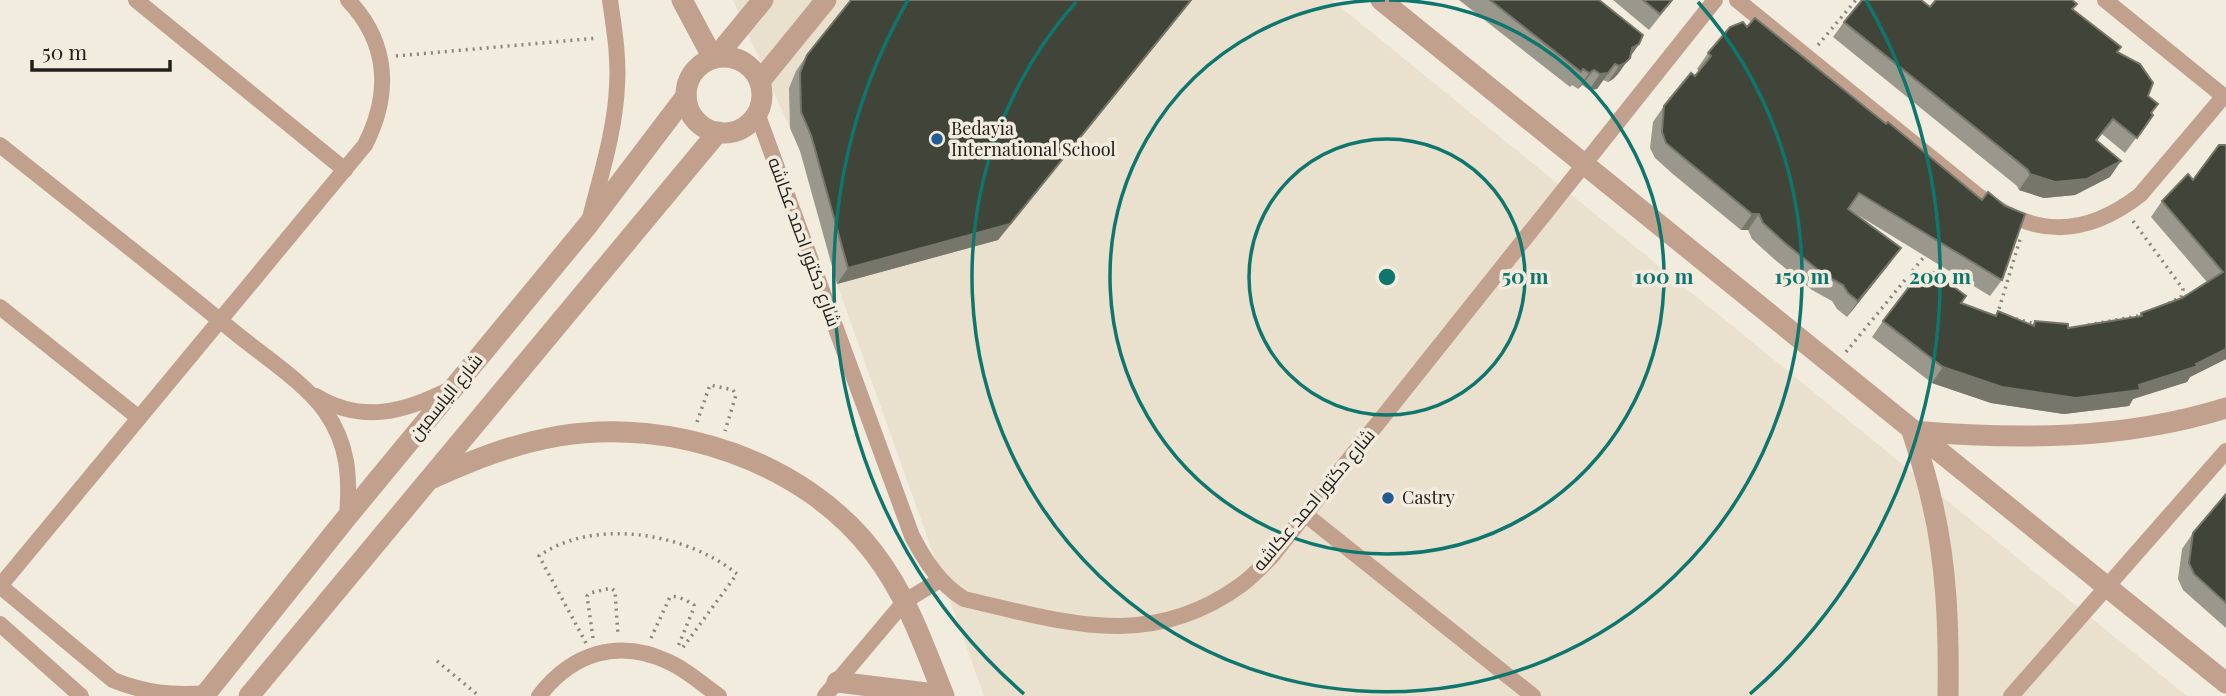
<svg xmlns="http://www.w3.org/2000/svg" width="2226" height="696" viewBox="0 0 2226 696" font-family="'Playfair Display',Cairo,serif">
<rect width="100%" height="100%" fill="#f2ecdf"/>
<polygon fill="#e9e0cd" points="733,0 1332,0 2187,696 984,696 837,284 800,151"/>
<g fill="none" stroke-linecap="round" stroke-linejoin="round">
<g stroke="#89857c" stroke-width="3.5" stroke-dasharray="2 5" stroke-linecap="butt">
<polyline points="1818,45 1856,0"/>
<polyline points="396,56 598,38"/>
<polyline points="2133,221 2183,289 2181,297 2169,303"/>
<polyline points="2002,315 1999,309 2021,236"/>
<polyline points="2016,319 2036,324"/>
<polyline points="2088,325 2143,315"/>
<polyline points="1846,352 1928,252"/>
<polyline points="697,422 710,385 733,390 736,395 725,431"/>
<polyline points="593,638 587,596 590,593 611,588 615,591 618,635"/>
<path d="M651 638 670 597C678 595 687 601 694 605L693 610 677 649"/>
<path d="M586 643 539 556C594 517 687 533 737 574L681 650"/>
<polyline points="437,661 479,696"/>
</g>
<g stroke="#c1a18e" stroke-width="16">
<polyline points="136,0 345,170"/>
<path d="M1737 0 1976 194C2032 237 2083 239 2140 195L2224 96"/>
<polyline points="2105,0 2226,98"/>
<path d="M757 113 912 536C925 561 940 584 964 599 1064 622 1149 652 1241 585 1252 577 1262 566 1272 556L1715 0"/>
<path d="M0 145C78 207 156 268 233 331 262 355 303 381 325 411 349 445 350 478 347 517"/>
<path d="M590 218C601 174 615 131 617 86 619 57 614 28 610 0"/>
<polyline points="0,307 139,418"/>
<path d="M316 396C362 424 405 412 450 389"/>
<polyline points="1306,515 1533,696"/>
<polyline points="0,624 81,696"/>
<path d="M207 693C173 696 145 693 113 680L0 586 365 145C391 94 389 43 348 0"/>
<path d="M539 696C572 653 618 638 669 662 687 670 703 685 719 696"/>
<polyline points="825,696 905,601 940,580"/>
<polyline points="2011,696 2226,451"/>
</g>
<g stroke="#c1a18e" stroke-width="21">
<polyline points="682,0 713,58"/>
<polyline points="1381,0 2226,683"/>
<circle cx="724" cy="95" r="38"/>
<polyline points="716,57 763,0"/>
<polyline points="760,81 826,0"/>
<path d="M433 478C475 459 513 444 559 436 671 417 804 461 874 553 907 596 924 646 944 696"/>
<polyline points="837,682 943,695"/>
<polyline points="204,696 347,517 588,225 686,96"/>
<polyline points="249,696 718,132"/>
<path d="M1948 696C1949 630 1947 562 1931 498 1926 475 1919 453 1912 431 2018 440 2123 440 2226 408"/>
</g>
</g>
<g fill="#9a988c">
<polygon points="851,0 1192,0 998,240 837,284 800,151 790,128 789,88 796,71 807,55"/>
<polygon points="1459,0 1599,0 1639,44 1618,74 1613,79 1608,82 1603,80 1597,89 1589,90 1582,85 1578,89 1572,85 1570,87"/>
<polygon points="1613,0 1673,0 1649,30"/>
<polygon points="1935,0 2072,0 2073,9 2118,52 2148,96 2151,113 2153,115 2125,153 2102,134 2097,140 2110,177 2075,195 2044,198 2019,190 2017,186 1833,37 1844,22 1930,7"/>
<polygon points="1708,53 2002,280 1990,296 1848,209 1890,263 1847,317 1837,309 1832,301 1812,290 1774,259 1752,239 1748,230 1741,230 1674,175 1655,158 1650,148 1653,122 1664,106 1699,71 1697,69"/>
<polygon points="2226,145 2226,359 2190,377 2187,382 2133,399 2129,406 2064,414 1991,403 1932,383 1872,337 1883,321 1927,280 1966,296 1961,303 1995,315 1998,311 2032,325 2035,321 2068,328 2139,317 2141,313 2182,298 2207,282 2151,217 2162,201 2193,180"/>
<polygon points="2226,494 2226,628 2183,590 2178,579 2182,549 2193,533"/>
</g>
<g fill="#76766b">
<polygon points="1191,0 1192,0 998,240 837,284 848,268"/>
<polygon points="1639,44 1618,74 1613,79 1608,82 1632,48"/>
<polygon points="1615,64 1597,89 1589,90 1600,74"/>
<polygon points="1594,70 1582,85 1578,89 1589,73"/>
<polygon points="2121,161 2110,177 2075,195 2044,198 2019,190 2030,174"/>
<polygon points="1752,214 1759,214 1748,230 1741,230"/>
<polygon points="1901,248 1890,263 1847,317 1858,301"/>
<polygon points="2226,349 2226,359 2190,377 2187,382 2133,399 2129,406 2064,414 1991,403 1932,383 1943,367 2139,385 2196,364"/>
</g>
<g fill="#414439" stroke="#76766b" stroke-width="2">
<polygon points="851,0 1191,0 1010,224 848,268 811,135 801,112 800,73 807,55"/>
<polygon points="1490,0 1599,0 1643,35 1639,44 1632,48 1630,58 1625,63 1619,66 1615,64 1608,73 1600,74 1594,70 1589,73 1583,69 1581,72"/>
<polygon points="1643,0 1672,0 1660,14"/>
<polygon points="1862,0 1921,0 1930,7 1936,0 2072,0 2077,4 2072,9 2121,47 2117,52 2140,64 2153,83 2148,96 2158,104 2151,113 2153,115 2137,138 2113,119 2096,140 2121,161 2087,179 2055,182 2030,174 2028,170 1844,22"/>
<polygon points="1755,18 1886,124 1888,122 1982,200 1988,192 2005,206 2025,214 2002,280 1859,193 1848,209 1901,248 1858,301 1848,293 1843,285 1823,274 1785,243 1763,223 1759,214 1752,214 1685,159 1666,143 1662,132 1664,106 1691,73 1695,76 1711,56 1708,53 1730,27 1743,22 1747,27"/>
<polygon points="2219,145 2226,145 2226,349 2196,364 2198,366 2139,385 2140,390 2076,398 2002,387 1943,367 1883,321 1919,274 1927,280 1934,272 1966,296 1961,303 1996,316 1998,311 2034,326 2035,321 2068,324 2068,328 2142,316 2141,313 2182,298 2223,272 2162,201 2188,174 2193,180"/>
<polygon points="2226,494 2226,603 2194,574 2189,563 2193,533"/>
</g>
<g fill="none" stroke="#0f766e" stroke-width="3.5">
<circle cx="1387" cy="277" r="138"/>
<path d="M1389 0A277 277 0 1 1 1385 0"/>
<path d="M1698 2A415 415 0 1 1 1076 2"/>
<path d="M1024 694A553 553 0 0 1 908 0M1866 0A553 553 0 0 1 1750 694"/>
</g>
<g fill="#245b93" stroke="#f2ecdf" stroke-width="2.5">
<circle cx="937" cy="139" r="7"/>
<circle cx="1388" cy="498" r="7"/>
</g>
<g text-anchor="middle" stroke-width="7" stroke-linejoin="round" paint-order="stroke">
<g font-size="18" fill="#22201b" stroke="#f2ecdf" text-anchor="start">
<text x="951" y="135">Bedayia<tspan x="951" dy="21">International School</tspan></text>
<text x="1402" y="504">Castry</text>
</g>
<g font-size="18" fill="#22201b" stroke="#f2ecdf">
<text transform="translate(804 242) rotate(70)" y="6">شارع دكتور احمد عكاشه</text>
<text transform="translate(446 397) rotate(-51)" y="6">شارع الياسمين</text>
<text transform="translate(1314 500) rotate(-50)" y="6">شارع دكتور احمد عكاشه</text>
</g>
</g>
<circle cx="1387" cy="277" r="10" fill="#0f766e" stroke="#f2ecdf" stroke-width="3.5"/>
<g font-size="21" text-anchor="middle" font-weight="bold" fill="#0f766e" stroke="#f2ecdf" stroke-width="7" stroke-linejoin="round" paint-order="stroke">
<text x="1525" y="284">50 m</text>
<text x="1664" y="284">100 m</text>
<text x="1802" y="284">150 m</text>
<text x="1940" y="284">200 m</text>
</g>
<path d="M32 60v10h138v-10" fill="none" stroke="#22201b" stroke-width="3.5"/>
<text x="42" y="60" font-size="21" fill="#22201b" stroke="#f2ecdf" stroke-width="5" paint-order="stroke">50 m</text>
</svg>
